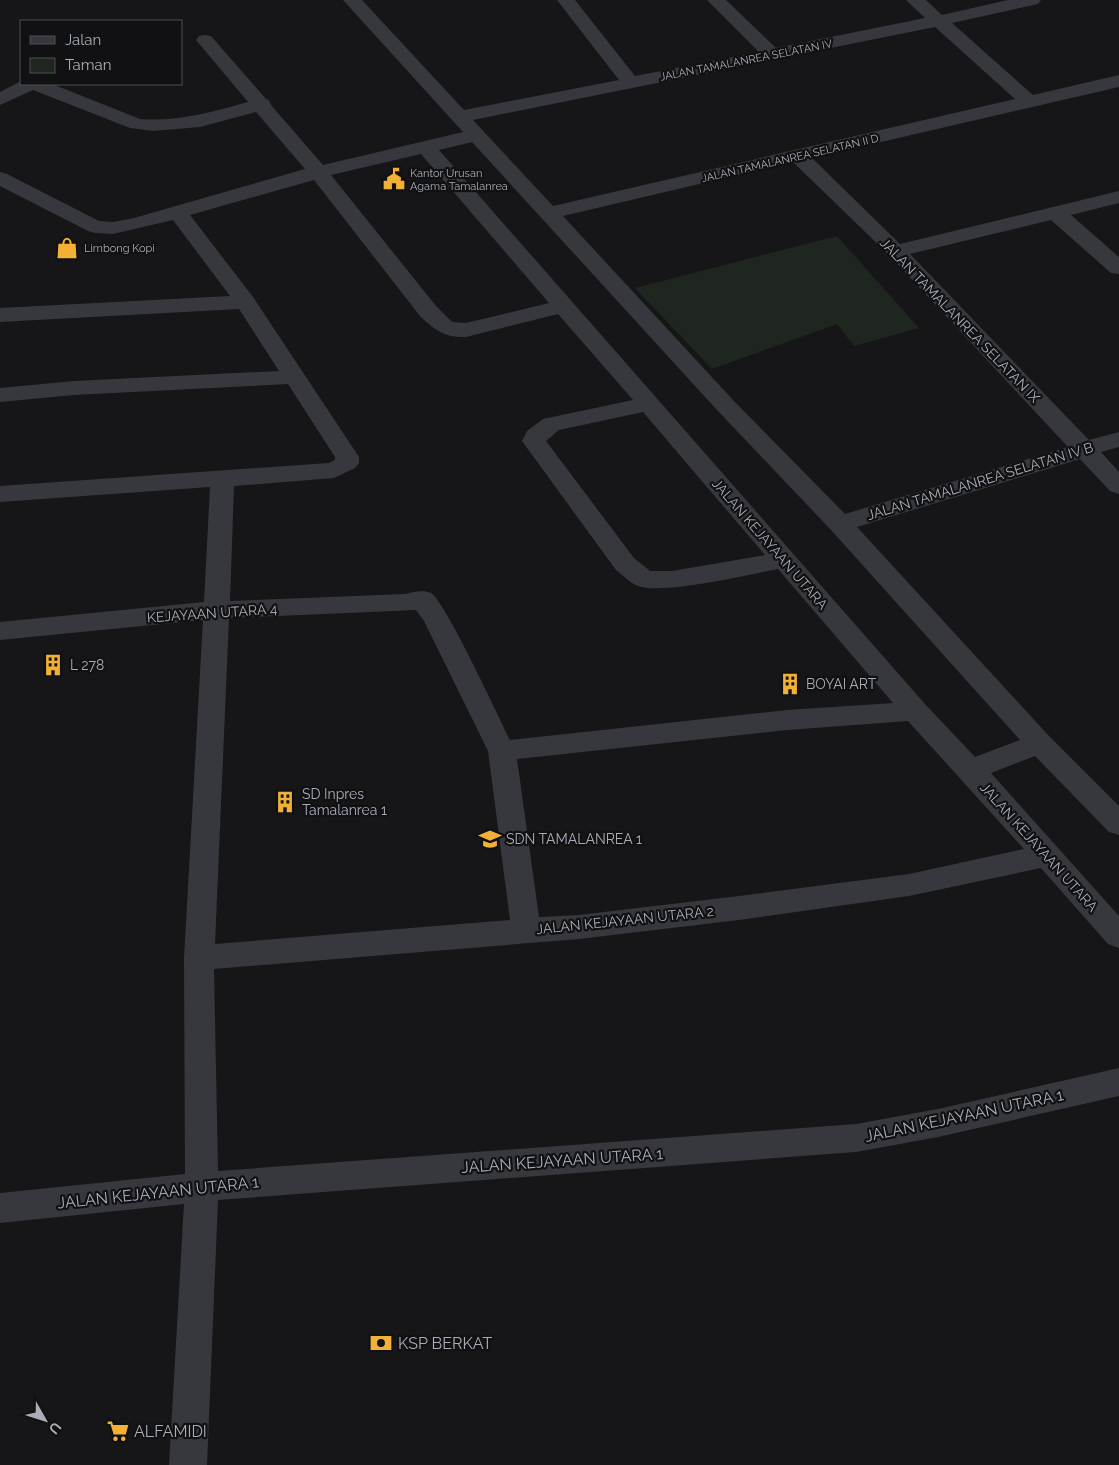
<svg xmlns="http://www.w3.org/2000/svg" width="1119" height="1465" viewBox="0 0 1119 1465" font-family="Raleway,sans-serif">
<rect width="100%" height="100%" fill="#161618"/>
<polygon fill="#1e261f" points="837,236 919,328 854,346 837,324 712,369 635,288"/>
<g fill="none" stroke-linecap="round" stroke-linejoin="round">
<path fill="#37383d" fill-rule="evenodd" d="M343 0H362L464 110 619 80 557 0H575L635 76 759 52 707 0H726L776 48 925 18 906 0H926L942 15 1008 0H1041L1038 4 952 23 1033 95 1119 75V87L812 158 900 244 1119 191V203L1071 215 1119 257V274L1111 273 1051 220 910 254 1089 440 1119 432V447L1101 452 1119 472V494L1110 491 1080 459 857 527 1049 736 1119 806V835L1109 832 1035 756 991 773 1119 916V948L1108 944 1041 868 909 896 739 920 579 939 214 969 218 1171 856 1124 938 1109 1119 1068V1096L938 1137 856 1152 218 1200 207 1465H169L184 1204 0 1223V1193L185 1174 184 958 203 620 0 640V622L204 602 210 487 0 502V486L329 463 335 460V457L288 384 74 395 0 402V388L74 381 279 371 239 309 0 322V308L230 296 173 220 113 234 95 233 88 231 0 186V172L7 174 99 221 113 222 134 218 305 169 256 112 200 127 153 131 130 128 33 90 0 105V92L21 81V84H52L140 119C178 122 212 112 248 102L196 40 199 36 205 35 211 36 266 99 269 100 271 105 323 165 463 132ZM935 27 1015 99 553 206 473 120ZM472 142 717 410 831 530 1020 740 975 757 925 704 439 150ZM421 154 549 303 466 323 452 322 436 306 331 175ZM793 162 889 255 1068 447 845 514 733 400 563 216ZM314 180 420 316C434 330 446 338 466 337L558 314 633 400 543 419 527 431 522 441 616 570C623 575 630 583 638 586 664 595 747 575 778 569L893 703 787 710 510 740C499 718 445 601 431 593 423 589 412 593 404 594L230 601 234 486 334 478 355 468 359 463V457L253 297 190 215ZM643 412 765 555 672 571H650L634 558 546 441 559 430ZM416 610 424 621 488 751 510 920 215 944 229 618ZM908 721 1024 849 909 874 739 896 579 915 539 917 517 759 787 730Z"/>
</g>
<defs>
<g id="civic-bare" transform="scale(1.725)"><path d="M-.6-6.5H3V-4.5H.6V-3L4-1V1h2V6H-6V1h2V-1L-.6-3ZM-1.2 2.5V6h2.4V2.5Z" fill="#f2b134" stroke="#111113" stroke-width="2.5" paint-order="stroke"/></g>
<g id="shop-bare" transform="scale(1.725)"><path d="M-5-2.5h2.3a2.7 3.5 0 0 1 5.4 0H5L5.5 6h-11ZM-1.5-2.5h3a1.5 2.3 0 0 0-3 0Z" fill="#f2b134" stroke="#111113" stroke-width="2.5" paint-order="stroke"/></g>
<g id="building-bare" transform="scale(1.725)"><path d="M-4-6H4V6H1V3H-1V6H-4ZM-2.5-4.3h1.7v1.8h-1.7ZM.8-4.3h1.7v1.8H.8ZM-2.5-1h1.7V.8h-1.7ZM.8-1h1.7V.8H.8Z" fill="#f2b134" stroke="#111113" stroke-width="2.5" paint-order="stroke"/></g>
<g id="school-bare" transform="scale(1.725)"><path d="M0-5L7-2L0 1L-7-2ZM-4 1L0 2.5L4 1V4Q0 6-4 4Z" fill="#f2b134" stroke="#111113" stroke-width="2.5" paint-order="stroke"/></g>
<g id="bank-bare" transform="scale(1.725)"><path d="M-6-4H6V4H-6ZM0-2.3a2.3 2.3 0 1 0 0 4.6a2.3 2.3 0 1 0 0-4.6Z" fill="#f2b134" stroke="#111113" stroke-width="2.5" paint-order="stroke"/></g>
<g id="supermarket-bare" transform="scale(1.725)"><path d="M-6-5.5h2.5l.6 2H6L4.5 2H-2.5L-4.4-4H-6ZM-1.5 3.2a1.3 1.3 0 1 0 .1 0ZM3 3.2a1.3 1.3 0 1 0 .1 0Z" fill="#f2b134" stroke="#111113" stroke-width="2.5" paint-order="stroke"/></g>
</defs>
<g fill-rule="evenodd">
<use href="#civic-bare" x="394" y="179"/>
<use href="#shop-bare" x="67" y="248"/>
<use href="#building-bare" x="53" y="665"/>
<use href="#building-bare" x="790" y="684"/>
<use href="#building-bare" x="285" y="802"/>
<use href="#school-bare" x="490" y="839"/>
<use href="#bank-bare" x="381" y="1343"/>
<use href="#supermarket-bare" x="118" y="1431"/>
</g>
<g text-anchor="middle" stroke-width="4.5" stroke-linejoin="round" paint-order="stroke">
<g font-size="11" fill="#a8adb8" stroke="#111113">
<text transform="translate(746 60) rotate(-11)" y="4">JALAN TAMALANREA SELATAN IV</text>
<text transform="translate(790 158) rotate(-13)" y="4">JALAN TAMALANREA SELATAN II D</text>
</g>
<g font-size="11" fill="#a8adb8" stroke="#111113" text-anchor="start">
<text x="410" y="177">Kantor Urusan<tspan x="410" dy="13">Agama Tamalanrea</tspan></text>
<text x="84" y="252">Limbong Kopi</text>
</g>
<g font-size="14" fill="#a8adb8" stroke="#111113">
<text transform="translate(960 320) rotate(46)" y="5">JALAN TAMALANREA SELATAN IX</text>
<text transform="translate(980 481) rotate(-17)" y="5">JALAN TAMALANREA SELATAN IV B</text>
<text transform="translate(770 544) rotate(49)" y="5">JALAN KEJAYAAN UTARA</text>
<text transform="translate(212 613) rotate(-4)" y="5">KEJAYAAN UTARA 4</text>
<text transform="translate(1039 847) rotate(48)" y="5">JALAN KEJAYAAN UTARA</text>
<text transform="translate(625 920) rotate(-6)" y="5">JALAN KEJAYAAN UTARA 2</text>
</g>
<g font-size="14" fill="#a8adb8" stroke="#111113" text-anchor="start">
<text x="70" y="670">L 278</text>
<text x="806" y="689">BOYAI ART</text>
<text x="302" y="799">SD Inpres<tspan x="302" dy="16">Tamalanrea 1</tspan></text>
<text x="506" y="844">SDN TAMALANREA 1</text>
</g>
<g font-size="16" fill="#a8adb8" stroke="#111113">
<text transform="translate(964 1115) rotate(-12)" y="6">JALAN KEJAYAAN UTARA 1</text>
<text transform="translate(562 1160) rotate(-4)" y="6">JALAN KEJAYAAN UTARA 1</text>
<text transform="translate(158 1192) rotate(-6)" y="6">JALAN KEJAYAAN UTARA 1</text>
</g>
<g font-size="16" fill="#a8adb8" stroke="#111113" text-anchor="start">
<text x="398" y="1349">KSP BERKAT</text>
<text x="134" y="1437">ALFAMIDI</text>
</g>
</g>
<rect x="20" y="20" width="162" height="65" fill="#111113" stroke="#4d4f55"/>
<rect x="30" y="36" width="25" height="8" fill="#37383d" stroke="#4d4f55"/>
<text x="65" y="45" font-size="15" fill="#a8adb8">Jalan</text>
<rect x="30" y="58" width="25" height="15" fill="#1e261f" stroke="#4d4f55"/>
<text x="65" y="70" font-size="15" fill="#a8adb8">Taman</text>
<g transform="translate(45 1420) rotate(129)" stroke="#111113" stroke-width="4" paint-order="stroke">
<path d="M0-4L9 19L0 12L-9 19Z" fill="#a8adb8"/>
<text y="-8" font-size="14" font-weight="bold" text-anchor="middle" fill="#a8adb8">U</text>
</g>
</svg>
